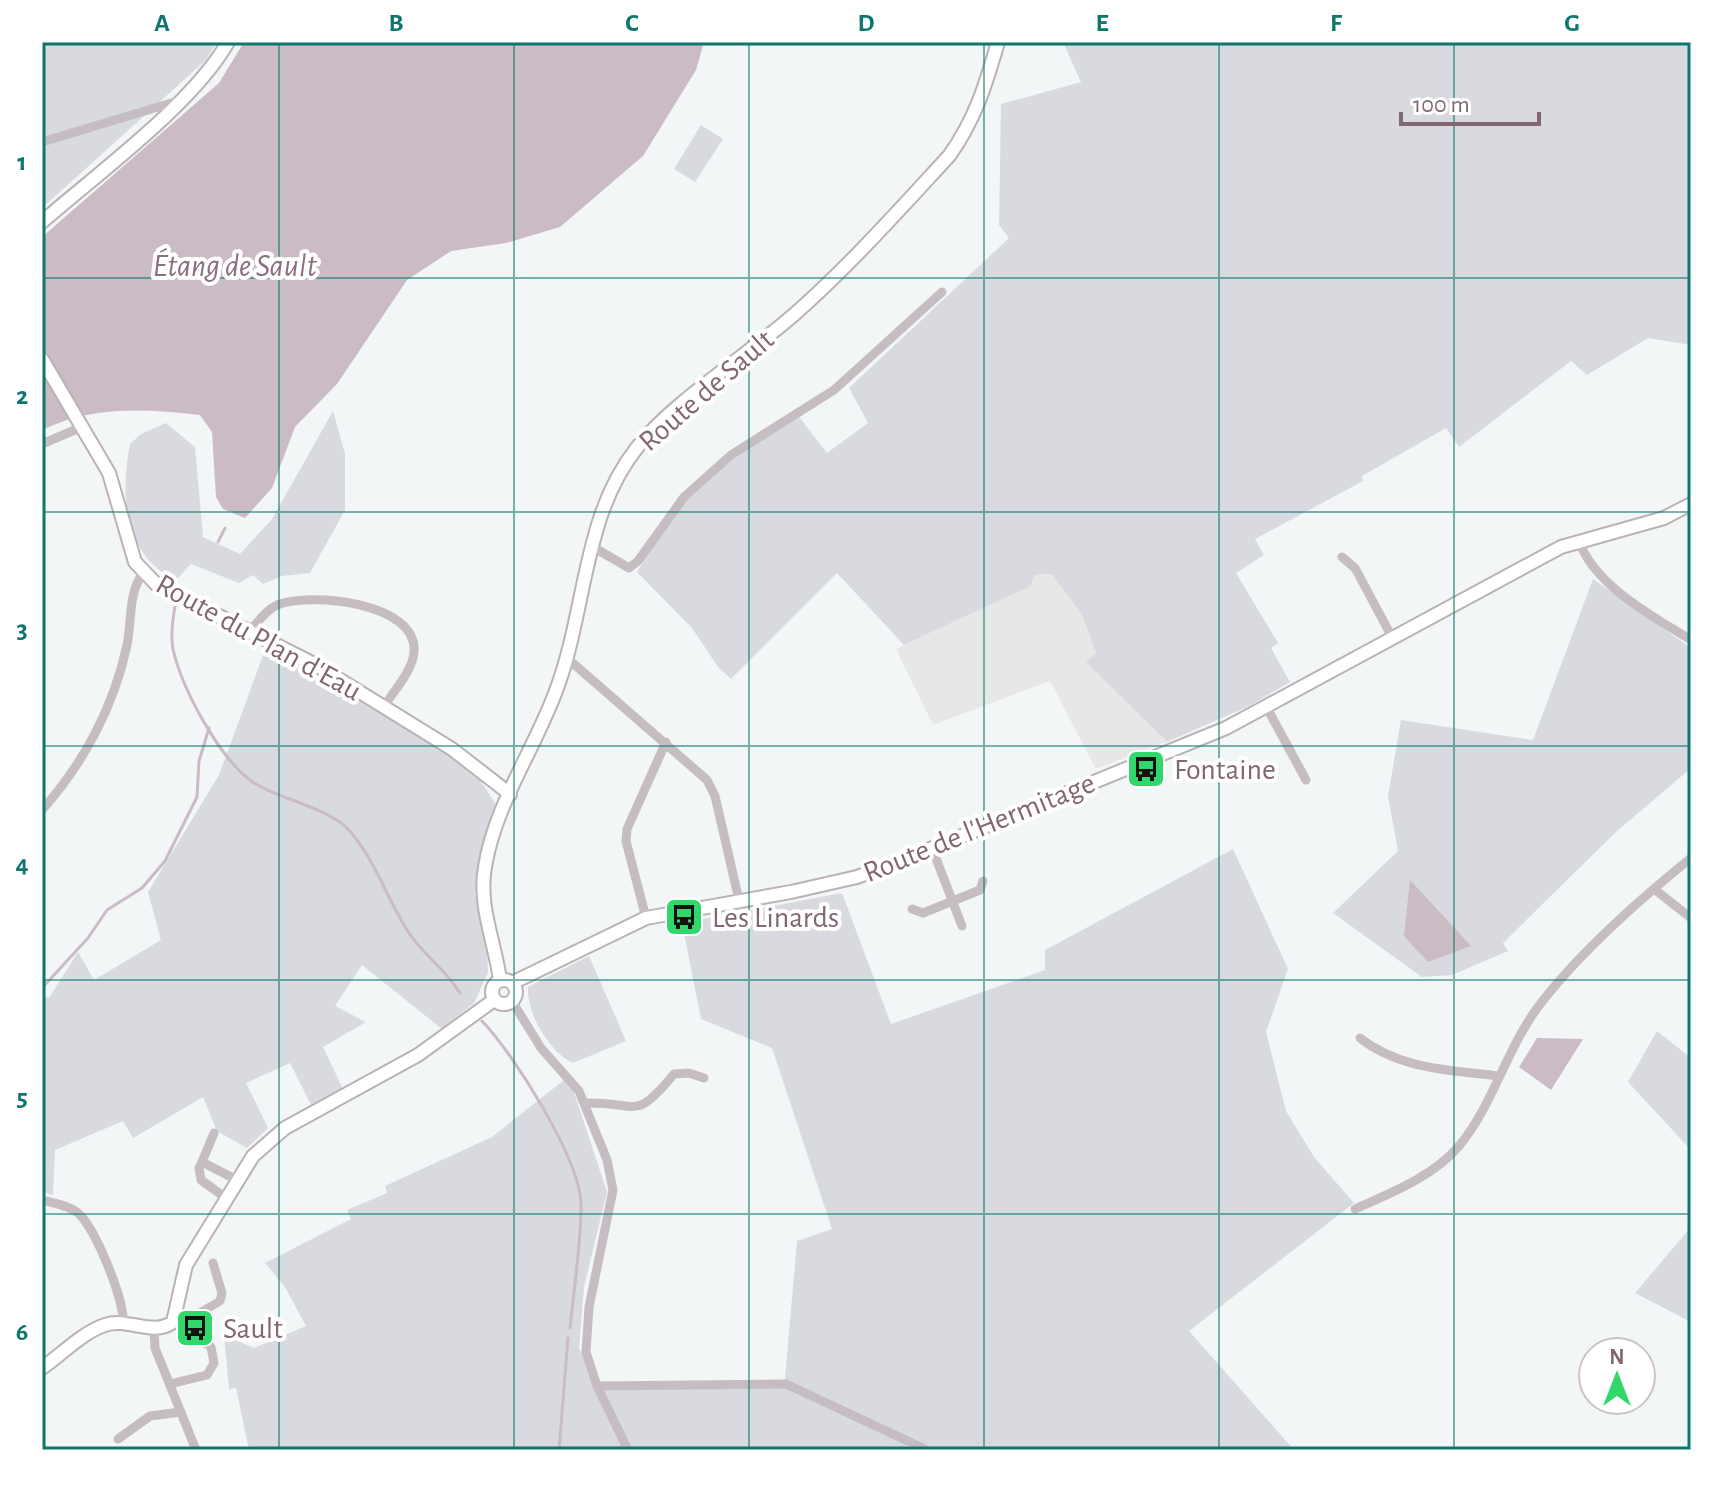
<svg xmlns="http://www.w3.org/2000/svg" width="1733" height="1492" viewBox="0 0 1733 1492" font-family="'Alegreya Sans',sans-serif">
<rect width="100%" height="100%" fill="#f3f6f6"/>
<polygon fill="#e7e7e8" points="1053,574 1082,615 1096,653 1087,662 1167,742 1096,769 1050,681 933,725 896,649 1031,586 1034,575"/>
<g fill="#d8dae0">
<polygon points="42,42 217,42 205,61 42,208"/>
<polygon points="1063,42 1691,42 1691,345 1648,338 1587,375 1571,361 1459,447 1446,428 1362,476 1363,481 1255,539 1264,555 1236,573 1278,643 1271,648 1290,682 1249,706 1167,742 1086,662 1096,653 1082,615 1052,574 1034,575 1031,586 904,645 837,573 731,679 718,667 692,628 637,572 686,495 738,455 799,417 827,453 868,423 849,388 1009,238 999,225 1001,104 1081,82"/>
<polygon points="701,125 723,139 695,182 674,169"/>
<path d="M333 411 345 454V510L310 573 282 576 263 584 253 575 239 583 191 564 176 580C123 555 120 496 130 444L141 434 166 423 195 447 203 537 240 554 272 519Z"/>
<polygon points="1593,579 1691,648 1691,768 1616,832 1503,943 1508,951 1452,975 1422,977 1333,913 1398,851 1388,796 1401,720 1533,740"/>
<polygon points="266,647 470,765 495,803 475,895 487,943 488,973 474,1003 442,1029 362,965 335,1006 366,1022 323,1047 343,1089 311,1105 290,1063 246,1083 268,1128 247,1148 217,1131 203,1097 133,1138 123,1121 55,1150 53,1195 42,1192 42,995 49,998 78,952 94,980 161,940 148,892 219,775"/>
<polygon points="1233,849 1288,969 1266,1032 1286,1111 1314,1157 1354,1203 1189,1331 1294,1450 249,1450 236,1388 229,1389 224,1335 254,1348 306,1326 285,1287 265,1263 351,1219 347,1210 387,1193 385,1186 492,1137 564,1080 573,1089 607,1192 584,1287 579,1348 594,1382 784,1389 797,1241 832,1229 772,1048 701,1019 682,923 842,893 891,1024 1045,970 1045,950"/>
<path d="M589 956 626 1041 573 1063C550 1053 526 1013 528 987Z"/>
<polygon points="1657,1031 1691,1058 1691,1150 1628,1082"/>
<polygon points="1691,1227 1691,1322 1635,1293"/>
</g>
<g fill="#cabbc4">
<path d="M244 42H704L696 70 643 156 560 227 506 243 451 251 407 280 337 384 295 427 272 488 245 518 223 509 216 497 212 432 200 415C146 409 93 405 42 430V237L219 83Z"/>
<polygon points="1410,880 1471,946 1428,962 1404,936"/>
<polygon points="1537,1038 1583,1039 1551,1090 1519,1067"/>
</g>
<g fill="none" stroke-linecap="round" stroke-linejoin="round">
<g stroke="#cabbc4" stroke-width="3">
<polyline points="218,542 225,528"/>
<path d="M176 601C173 616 170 634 173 649 182 689 220 760 254 783 280 799 327 808 347 828 375 858 387 900 409 933 424 956 445 968 460 993"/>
<polyline points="42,988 88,938 107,910 142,888 165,861 197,797 199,761 209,728"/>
<path d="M482 1021C513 1053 581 1160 581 1205 581 1245 574 1288 570 1328"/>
<polyline points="559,1450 568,1338"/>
</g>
<g stroke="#bbb2b6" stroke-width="16">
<g id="secondary">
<path d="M42 222C98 173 193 104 228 42"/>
<polyline points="42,359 109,473 135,562 156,584 316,665 452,749 510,794"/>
<circle cx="504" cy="992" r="12"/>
<path d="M500 980C495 942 478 906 485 867 495 804 536 747 557 688 586 610 583 516 636 449 673 401 750 354 797 312 851 264 900 209 949 156 975 120 986 84 998 42"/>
<polyline points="512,983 646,918 791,892 857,877 908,858 1226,728 1561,547 1664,518 1691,504"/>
<path d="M42 1368C61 1355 83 1332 105 1325 127 1317 153 1337 173 1322L186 1265 253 1156 285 1128 418 1055 494 1000"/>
</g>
</g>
<g stroke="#c5bdc1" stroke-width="9">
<polyline points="42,142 178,101"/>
<polyline points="42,444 84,426"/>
<path d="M1579 541C1595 586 1652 616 1691 640"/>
<polyline points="593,547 629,568 638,561 684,497 731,455 834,390 942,292"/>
<polyline points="1342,557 1355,568 1393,639"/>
<path d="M250 631C258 622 266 610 277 605 310 592 418 602 414 652 413 670 394 691 384 706"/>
<polyline points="567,658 707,780 715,796 739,900"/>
<polyline points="1267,708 1306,780"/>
<path d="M42 810C83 764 114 707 127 645 132 621 128 593 143 573"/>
<polyline points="932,848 962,926"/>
<polyline points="1654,889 1691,918"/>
<polyline points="912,909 923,913 980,890 983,881"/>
<polyline points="646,918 626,841 627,829 666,742"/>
<polyline points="512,1001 541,1048 579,1091 607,1160 613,1190 589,1307 586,1352 597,1386 628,1450"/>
<path d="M1360 1038C1399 1069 1450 1070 1498 1076"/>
<path d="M585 1103C638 1101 633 1124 674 1074L689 1073 704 1078"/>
<polyline points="214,1133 202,1162 237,1180"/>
<polyline points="202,1162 199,1168 201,1180 226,1198"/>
<path d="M42 1200C54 1203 68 1205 78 1213 95 1227 125 1301 123 1323"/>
<path d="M1355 1209C1391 1193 1434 1176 1459 1146 1493 1105 1506 1050 1538 1007 1578 954 1639 900 1691 858"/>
<polyline points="182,1327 188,1320 220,1301 222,1293 213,1263"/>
<polyline points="154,1328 155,1348 196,1450"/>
<polyline points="170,1384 207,1375 214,1363 211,1347 173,1322"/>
<polyline points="597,1386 786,1384 927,1450"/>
<polyline points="118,1439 150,1416 181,1412"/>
</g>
<use href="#secondary" stroke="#fff" stroke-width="12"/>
</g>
<path fill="none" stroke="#0f766e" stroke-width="2" stroke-opacity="0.55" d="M279 42V1450M514 42V1450M749 42V1450M984 42V1450M1219 42V1450M1454 42V1450M42 278H1691M42 512H1691M42 746H1691M42 980H1691M42 1214H1691"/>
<defs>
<g id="bus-square" transform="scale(2)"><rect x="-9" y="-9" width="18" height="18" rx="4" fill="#32d76b" stroke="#fff"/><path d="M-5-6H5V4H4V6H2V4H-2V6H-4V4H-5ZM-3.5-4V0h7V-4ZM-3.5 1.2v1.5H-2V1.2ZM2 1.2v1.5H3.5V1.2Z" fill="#111"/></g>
</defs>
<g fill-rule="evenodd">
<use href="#bus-square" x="1146" y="769"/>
<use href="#bus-square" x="684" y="917"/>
<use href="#bus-square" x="195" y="1328"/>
</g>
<g text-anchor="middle" stroke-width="8" stroke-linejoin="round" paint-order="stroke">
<g font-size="30" fill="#826773" stroke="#fff">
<text transform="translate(706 390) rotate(-41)" y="10">Route de Sault</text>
<text transform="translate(259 637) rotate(29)" y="10">Route du Plan d'Eau</text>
<text transform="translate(979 827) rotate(-22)" y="10">Route de l'Hermitage</text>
</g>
<g font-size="30" fill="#826773" stroke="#fff" text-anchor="start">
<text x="1174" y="779">Fontaine</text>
<text x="712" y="927">Les Linards</text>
<text x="223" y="1338">Sault</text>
</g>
<g font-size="32" font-style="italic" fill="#8c6e81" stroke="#fff">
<text x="235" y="276">Étang de Sault</text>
</g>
</g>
<rect width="1733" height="1492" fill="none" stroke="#ffffff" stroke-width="88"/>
<g transform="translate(1617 1376)"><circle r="38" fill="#ffffff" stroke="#cdc2c7" stroke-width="2"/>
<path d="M0-6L14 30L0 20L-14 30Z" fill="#32d76b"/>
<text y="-12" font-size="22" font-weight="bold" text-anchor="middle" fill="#826773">N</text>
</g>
<path d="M1401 112v12h138v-12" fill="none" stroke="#826773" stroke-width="4"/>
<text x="1413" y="112" font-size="24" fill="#826773" stroke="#ffffff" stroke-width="6" paint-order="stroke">100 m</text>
<rect x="44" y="44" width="1645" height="1404" fill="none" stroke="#0f766e" stroke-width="3"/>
<g font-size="26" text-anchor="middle" font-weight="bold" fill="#0f766e">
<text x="162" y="31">A</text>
<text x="396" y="31">B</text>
<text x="632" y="31">C</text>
<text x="866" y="31">D</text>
<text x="1102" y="31">E</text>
<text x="1336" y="31">F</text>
<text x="1572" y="31">G</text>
<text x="22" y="170">1</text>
<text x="22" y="404">2</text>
<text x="22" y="638">3</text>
<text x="22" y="872">4</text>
<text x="22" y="1106">5</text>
<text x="22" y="1340">6</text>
</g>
</svg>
